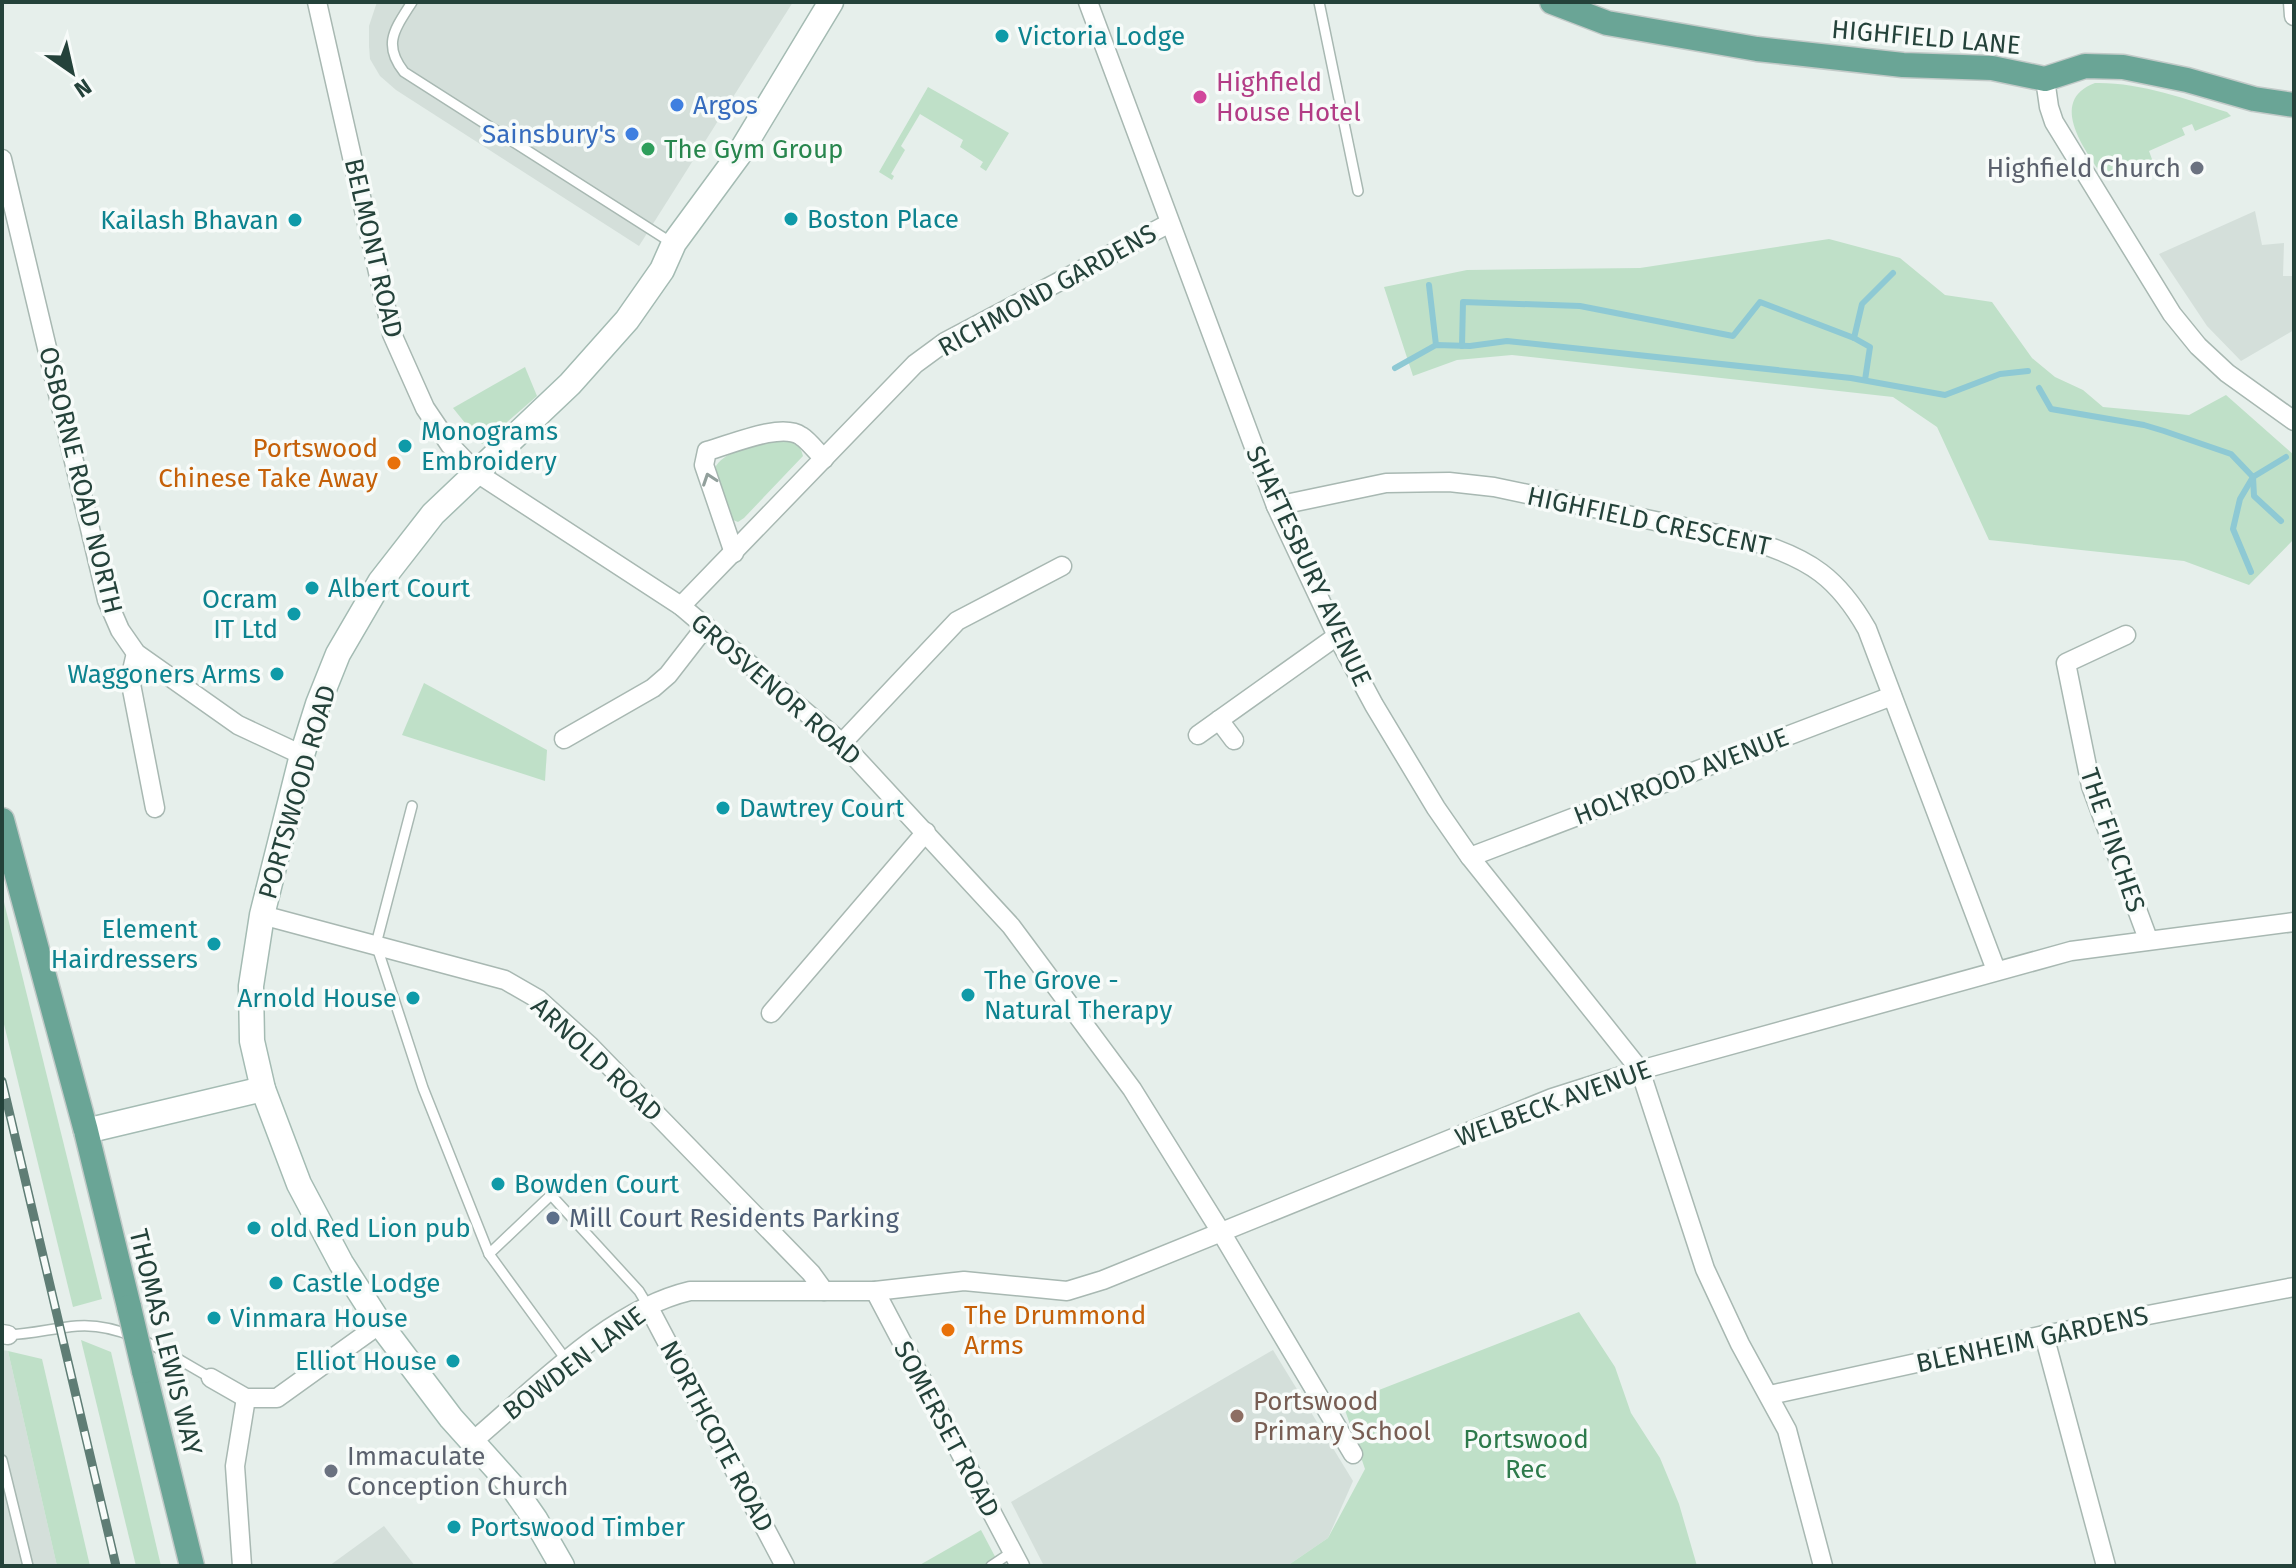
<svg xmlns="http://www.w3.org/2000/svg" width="2296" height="1568" viewBox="0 0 2296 1568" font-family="'Fira Sans',sans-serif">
<rect width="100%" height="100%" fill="#e6efeb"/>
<g fill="#d4dfda">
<polygon points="377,2 793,2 639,246 396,90 380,76 370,59 369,46 369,26"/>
<polygon points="2255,211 2262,245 2284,243 2283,276 2294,276 2294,330 2241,361 2207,326 2159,254"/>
<polygon points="2,1350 8,1351 57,1566 2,1566"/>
<polygon points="1273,1350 1353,1481 1328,1538 1287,1566 1044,1566 1011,1502"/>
<polygon points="384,1526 415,1566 329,1566"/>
</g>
<g fill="#bfe0c8">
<path d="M2095 83C2139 82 2186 99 2227 112L2231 116 2195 131 2192 124 2182 128 2185 135 2149 151 2153 162 2128 173 2105 179C2087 153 2046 101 2095 83Z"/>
<polygon points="928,87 1009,133 986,171 980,167 983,162 960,147 963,140 920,114 901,146 905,150 891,174 894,176 892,180 879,172"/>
<polygon points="1829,239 1900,258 1945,295 1992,302 2032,358 2055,377 2083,390 2103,407 2189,415 2226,395 2294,455 2294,539 2249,585 2184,561 1989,540 1937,427 1893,397 1512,355 1457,360 1413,376 1384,287 1467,270 1640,268"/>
<polygon points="525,367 537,396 482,444 453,408"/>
<path d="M781 439C794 441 800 443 803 456L744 518 738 522 733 520 715 468C725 448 761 445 781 439Z"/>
<polygon points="424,683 547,750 545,781 402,735"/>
<polygon points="2,894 102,1299 73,1307 2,1016"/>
<polygon points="1579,1312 1615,1367 1631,1413 1660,1458 1679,1504 1697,1566 1287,1566 1328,1538 1365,1469 1343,1404"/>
<polygon points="81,1340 111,1352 161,1566 136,1566"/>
<polygon points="8,1351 42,1359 90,1566 57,1566"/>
<polygon points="981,1530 1000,1566 918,1566"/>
</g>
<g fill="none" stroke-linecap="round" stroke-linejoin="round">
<g stroke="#8ec9d4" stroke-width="6">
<polyline points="1429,285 1436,345"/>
<polyline points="1854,338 1862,304 1893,273"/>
<polyline points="1462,346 1463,302 1580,306 1733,336 1760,302 1854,338 1870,347 1865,380"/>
<polyline points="1395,368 1436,345 1470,346 1507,341 1851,378 1945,395 2000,374 2028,371"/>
<polyline points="2039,388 2051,409 2144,425 2164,431 2231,454 2253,477 2286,457"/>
<polyline points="2253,477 2254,496 2281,521"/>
<polyline points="2251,572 2233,529 2240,499 2253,477"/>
</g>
<g stroke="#a8b8b2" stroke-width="12">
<g id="lane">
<path d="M412 2C395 29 382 44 404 72L672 243"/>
<polyline points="1319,2 1358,191"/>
<polyline points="412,806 376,944 423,1088 489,1254 567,1361"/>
<polyline points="489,1254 551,1195 639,1291 648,1306"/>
<path d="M8 1335C32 1334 54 1328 77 1326 125 1322 171 1356 211 1378"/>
<polyline points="2,1460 28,1566"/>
<polyline points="991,1566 1012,1552"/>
</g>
</g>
<g stroke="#a8b8b2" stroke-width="21">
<g id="street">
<polyline points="317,2 392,334 425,408 450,445 477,473 681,606 842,743 1011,926 1132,1089 1221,1232 1353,1454"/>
<polyline points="1088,2 1276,506 1337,636 1374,705 1436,808 1470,857 1640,1070 1705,1269 1740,1344 1787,1430 1823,1566"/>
<polyline points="2293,2 2294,16"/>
<polyline points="2045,79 2049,107 2054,122 2172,314 2198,346 2227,373 2294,421"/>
<polyline points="2,159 107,600 120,630 136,653 238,725 302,755"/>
<path d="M1276 506 1386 483 1449 482 1494 487 1755 542C1810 559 1838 578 1867 629L1996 970"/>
<path d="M734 553 704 465 707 451C730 445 781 422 801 436 809 441 817 452 824 459"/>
<polyline points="681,606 915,364 945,342 1168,224"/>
<polyline points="2126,635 2066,663 2091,786 2148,939"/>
<polyline points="136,653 130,679 155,808"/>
<polyline points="1219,720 1234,740"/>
<polyline points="1198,735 1337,636"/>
<polyline points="564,739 653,688 668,675 706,626"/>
<polyline points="842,743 957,621 1062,566"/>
<polyline points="1470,857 1892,696"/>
<polyline points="262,915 505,980 538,999 590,1046 811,1273 824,1291"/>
<polyline points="771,1013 926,832"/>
<polyline points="875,1291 1020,1566"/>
<polyline points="648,1306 785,1566"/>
<polyline points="2,1334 8,1335"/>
<polyline points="2044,1335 2106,1566"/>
<polyline points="211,1378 246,1398 277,1398 380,1324"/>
<polyline points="1770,1395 2044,1335 2294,1287"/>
<path d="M473 1441C535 1389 609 1310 690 1291H875L964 1281 1067 1291 1103 1280 1552 1098 1640 1070 2071 951 2294 922"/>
<polyline points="242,1566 235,1466 246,1398"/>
</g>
</g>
<g stroke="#a4bbb3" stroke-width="27">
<g id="secondary">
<polyline points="86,1131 263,1089"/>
<polyline points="562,1566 535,1519 512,1486 451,1418 380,1324 341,1263 299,1184 263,1089 252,1041 251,986 262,915 302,755 318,704 338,654 380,582 433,514 570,384 627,320 662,270 674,243 738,156 831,2"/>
</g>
</g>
<g stroke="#c2cac8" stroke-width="27">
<g id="primary">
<polyline points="1552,2 1607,23 1757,49 1903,65 1992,68 2045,79 2085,66 2123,67 2187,80 2254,99 2294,105"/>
<polyline points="2,820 86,1131 129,1307"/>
<polyline points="144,1371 192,1566"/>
</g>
</g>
<use href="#lane" stroke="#fff" stroke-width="9"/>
<use href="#street" stroke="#fff" stroke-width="18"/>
<use href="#secondary" stroke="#fff" stroke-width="24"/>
<use href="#primary" stroke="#6aa596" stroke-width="24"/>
<g stroke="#5f7d75" stroke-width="9">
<polyline id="rail" points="2,1081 116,1566"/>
</g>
<use href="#rail" stroke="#f7fbf9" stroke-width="6" stroke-dasharray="18" stroke-linecap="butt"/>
<g stroke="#c2cac8" stroke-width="27" stroke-linecap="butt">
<polyline id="primary-bridge" points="129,1307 144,1371"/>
</g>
<use href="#primary-bridge" stroke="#6aa596" stroke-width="24"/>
</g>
<defs><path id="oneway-chevron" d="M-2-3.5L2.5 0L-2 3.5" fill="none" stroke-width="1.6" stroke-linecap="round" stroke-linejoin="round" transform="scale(2)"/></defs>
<use stroke="#92a09c" href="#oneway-chevron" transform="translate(709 479) rotate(-109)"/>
<g fill="#0f9aa8" stroke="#f7fbf9" stroke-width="3">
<circle cx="1002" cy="36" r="8"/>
<circle cx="791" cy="219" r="8"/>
<circle cx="295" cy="220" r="8"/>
<circle cx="405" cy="446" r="8"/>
<circle cx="312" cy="588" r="8"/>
<circle cx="294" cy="614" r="8"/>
<circle cx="277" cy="674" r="8"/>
<circle cx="723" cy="808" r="8"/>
<circle cx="214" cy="944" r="8"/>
<circle cx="968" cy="995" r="8"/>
<circle cx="413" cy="998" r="8"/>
<circle cx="498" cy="1184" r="8"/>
<circle cx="254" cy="1228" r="8"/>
<circle cx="276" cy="1283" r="8"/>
<circle cx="214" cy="1318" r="8"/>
<circle cx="453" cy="1361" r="8"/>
<circle cx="454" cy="1527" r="8"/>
</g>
<circle fill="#d1479c" stroke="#f7fbf9" stroke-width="3" cx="1200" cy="97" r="8"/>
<g fill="#3f7fe0" stroke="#f7fbf9" stroke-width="3">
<circle cx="677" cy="105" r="8"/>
<circle cx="632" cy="134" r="8"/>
</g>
<circle fill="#2e9e5b" stroke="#f7fbf9" stroke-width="3" cx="648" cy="149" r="8"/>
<g fill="#6b7280" stroke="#f7fbf9" stroke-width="3">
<circle cx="2197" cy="168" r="8"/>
<circle cx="331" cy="1471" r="8"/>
</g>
<g fill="#e8710a" stroke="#f7fbf9" stroke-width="3">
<circle cx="394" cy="463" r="8"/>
<circle cx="948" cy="1330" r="8"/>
</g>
<circle fill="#5c6f8a" stroke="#f7fbf9" stroke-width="3" cx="553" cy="1218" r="8"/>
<circle fill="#8d6e63" stroke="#f7fbf9" stroke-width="3" cx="1237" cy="1416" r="8"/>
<g text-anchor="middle" stroke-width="7" stroke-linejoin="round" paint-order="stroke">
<g font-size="26" fill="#0d838f" stroke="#f7fbf9" text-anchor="start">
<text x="1018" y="45">Victoria Lodge</text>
<text x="807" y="228">Boston Place</text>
<text x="279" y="229" text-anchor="end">Kailash Bhavan</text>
<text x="421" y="440">Monograms<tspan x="421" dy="30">Embroidery</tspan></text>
<text x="328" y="597">Albert Court</text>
<text x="278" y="608" text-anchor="end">Ocram<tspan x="278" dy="30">IT Ltd</tspan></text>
<text x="261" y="683" text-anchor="end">Waggoners Arms</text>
<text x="739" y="817">Dawtrey Court</text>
<text x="198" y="938" text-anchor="end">Element<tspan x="198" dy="30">Hairdressers</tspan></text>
<text x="984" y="989">The Grove -<tspan x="984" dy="30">Natural Therapy</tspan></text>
<text x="397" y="1007" text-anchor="end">Arnold House</text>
<text x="514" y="1193">Bowden Court</text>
<text x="270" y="1237">old Red Lion pub</text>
<text x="292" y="1292">Castle Lodge</text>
<text x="230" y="1327">Vinmara House</text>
<text x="437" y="1370" text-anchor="end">Elliot House</text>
<text x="470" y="1536">Portswood Timber</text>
</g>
<g font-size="26" fill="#24423a" stroke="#f7fbf9">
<text transform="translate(1926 37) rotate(5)" y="9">HIGHFIELD LANE</text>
<text transform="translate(374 248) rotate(77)" y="9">BELMONT ROAD</text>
<text transform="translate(1047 290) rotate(-29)" y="9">RICHMOND GARDENS</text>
<text transform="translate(81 480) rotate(76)" y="9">OSBORNE ROAD NORTH</text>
<text transform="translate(1649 521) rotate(12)" y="9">HIGHFIELD CRESCENT</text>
<text transform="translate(1309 566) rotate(65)" y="9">SHAFTESBURY AVENUE</text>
<text transform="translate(776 689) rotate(41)" y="9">GROSVENOR ROAD</text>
<text transform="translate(1681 776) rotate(-21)" y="9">HOLYROOD AVENUE</text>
<text transform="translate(297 792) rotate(-74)" y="9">PORTSWOOD ROAD</text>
<text transform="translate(2113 840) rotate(71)" y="9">THE FINCHES</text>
<text transform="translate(597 1059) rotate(43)" y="9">ARNOLD ROAD</text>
<text transform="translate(1553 1103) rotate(-20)" y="9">WELBECK AVENUE</text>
<text transform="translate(2032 1339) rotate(-12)" y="9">BLENHEIM GARDENS</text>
<text transform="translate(166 1342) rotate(76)" y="9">THOMAS LEWIS WAY</text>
<text transform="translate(574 1363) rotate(-37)" y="9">BOWDEN LANE</text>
<text transform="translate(947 1429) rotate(62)" y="9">SOMERSET ROAD</text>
<text transform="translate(717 1436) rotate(62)" y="9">NORTHCOTE ROAD</text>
</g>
<g font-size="26" fill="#b23c85" stroke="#f7fbf9" text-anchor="start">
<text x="1216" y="91">Highfield<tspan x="1216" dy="30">House Hotel</tspan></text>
</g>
<g font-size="26" fill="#366cbe" stroke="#f7fbf9" text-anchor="start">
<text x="693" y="114">Argos</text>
<text x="616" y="143" text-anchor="end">Sainsbury's</text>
</g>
<g font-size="26" fill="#27864d" stroke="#f7fbf9" text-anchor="start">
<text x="664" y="158">The Gym Group</text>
</g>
<g font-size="26" fill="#5b616d" stroke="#f7fbf9" text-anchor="end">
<text x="2181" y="177">Highfield Church</text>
<text x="347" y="1465" text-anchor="start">Immaculate<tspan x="347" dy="30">Conception Church</tspan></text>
</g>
<g font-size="26" fill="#c56008" stroke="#f7fbf9" text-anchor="end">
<text x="378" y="457">Portswood<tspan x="378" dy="30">Chinese Take Away</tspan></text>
<text x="964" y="1324" text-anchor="start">The Drummond<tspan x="964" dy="30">Arms</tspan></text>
</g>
<g font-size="26" fill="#4e5e75" stroke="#f7fbf9" text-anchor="start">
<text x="569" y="1227">Mill Court Residents Parking</text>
</g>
<g font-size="26" fill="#785e54" stroke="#f7fbf9" text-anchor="start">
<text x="1253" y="1410">Portswood<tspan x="1253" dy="30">Primary School</tspan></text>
</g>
<g font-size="26" fill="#2d7a4b" stroke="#f7fbf9">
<text x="1526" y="1448">Portswood<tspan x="1526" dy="30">Rec</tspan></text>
</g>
</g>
<rect width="2296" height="1568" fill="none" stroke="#24423a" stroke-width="8"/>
<g transform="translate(72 72) rotate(146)" stroke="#f7fbf9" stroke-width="6" paint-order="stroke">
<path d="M0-6L14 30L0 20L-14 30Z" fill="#24423a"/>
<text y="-12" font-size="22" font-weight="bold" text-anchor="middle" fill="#24423a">N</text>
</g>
</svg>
